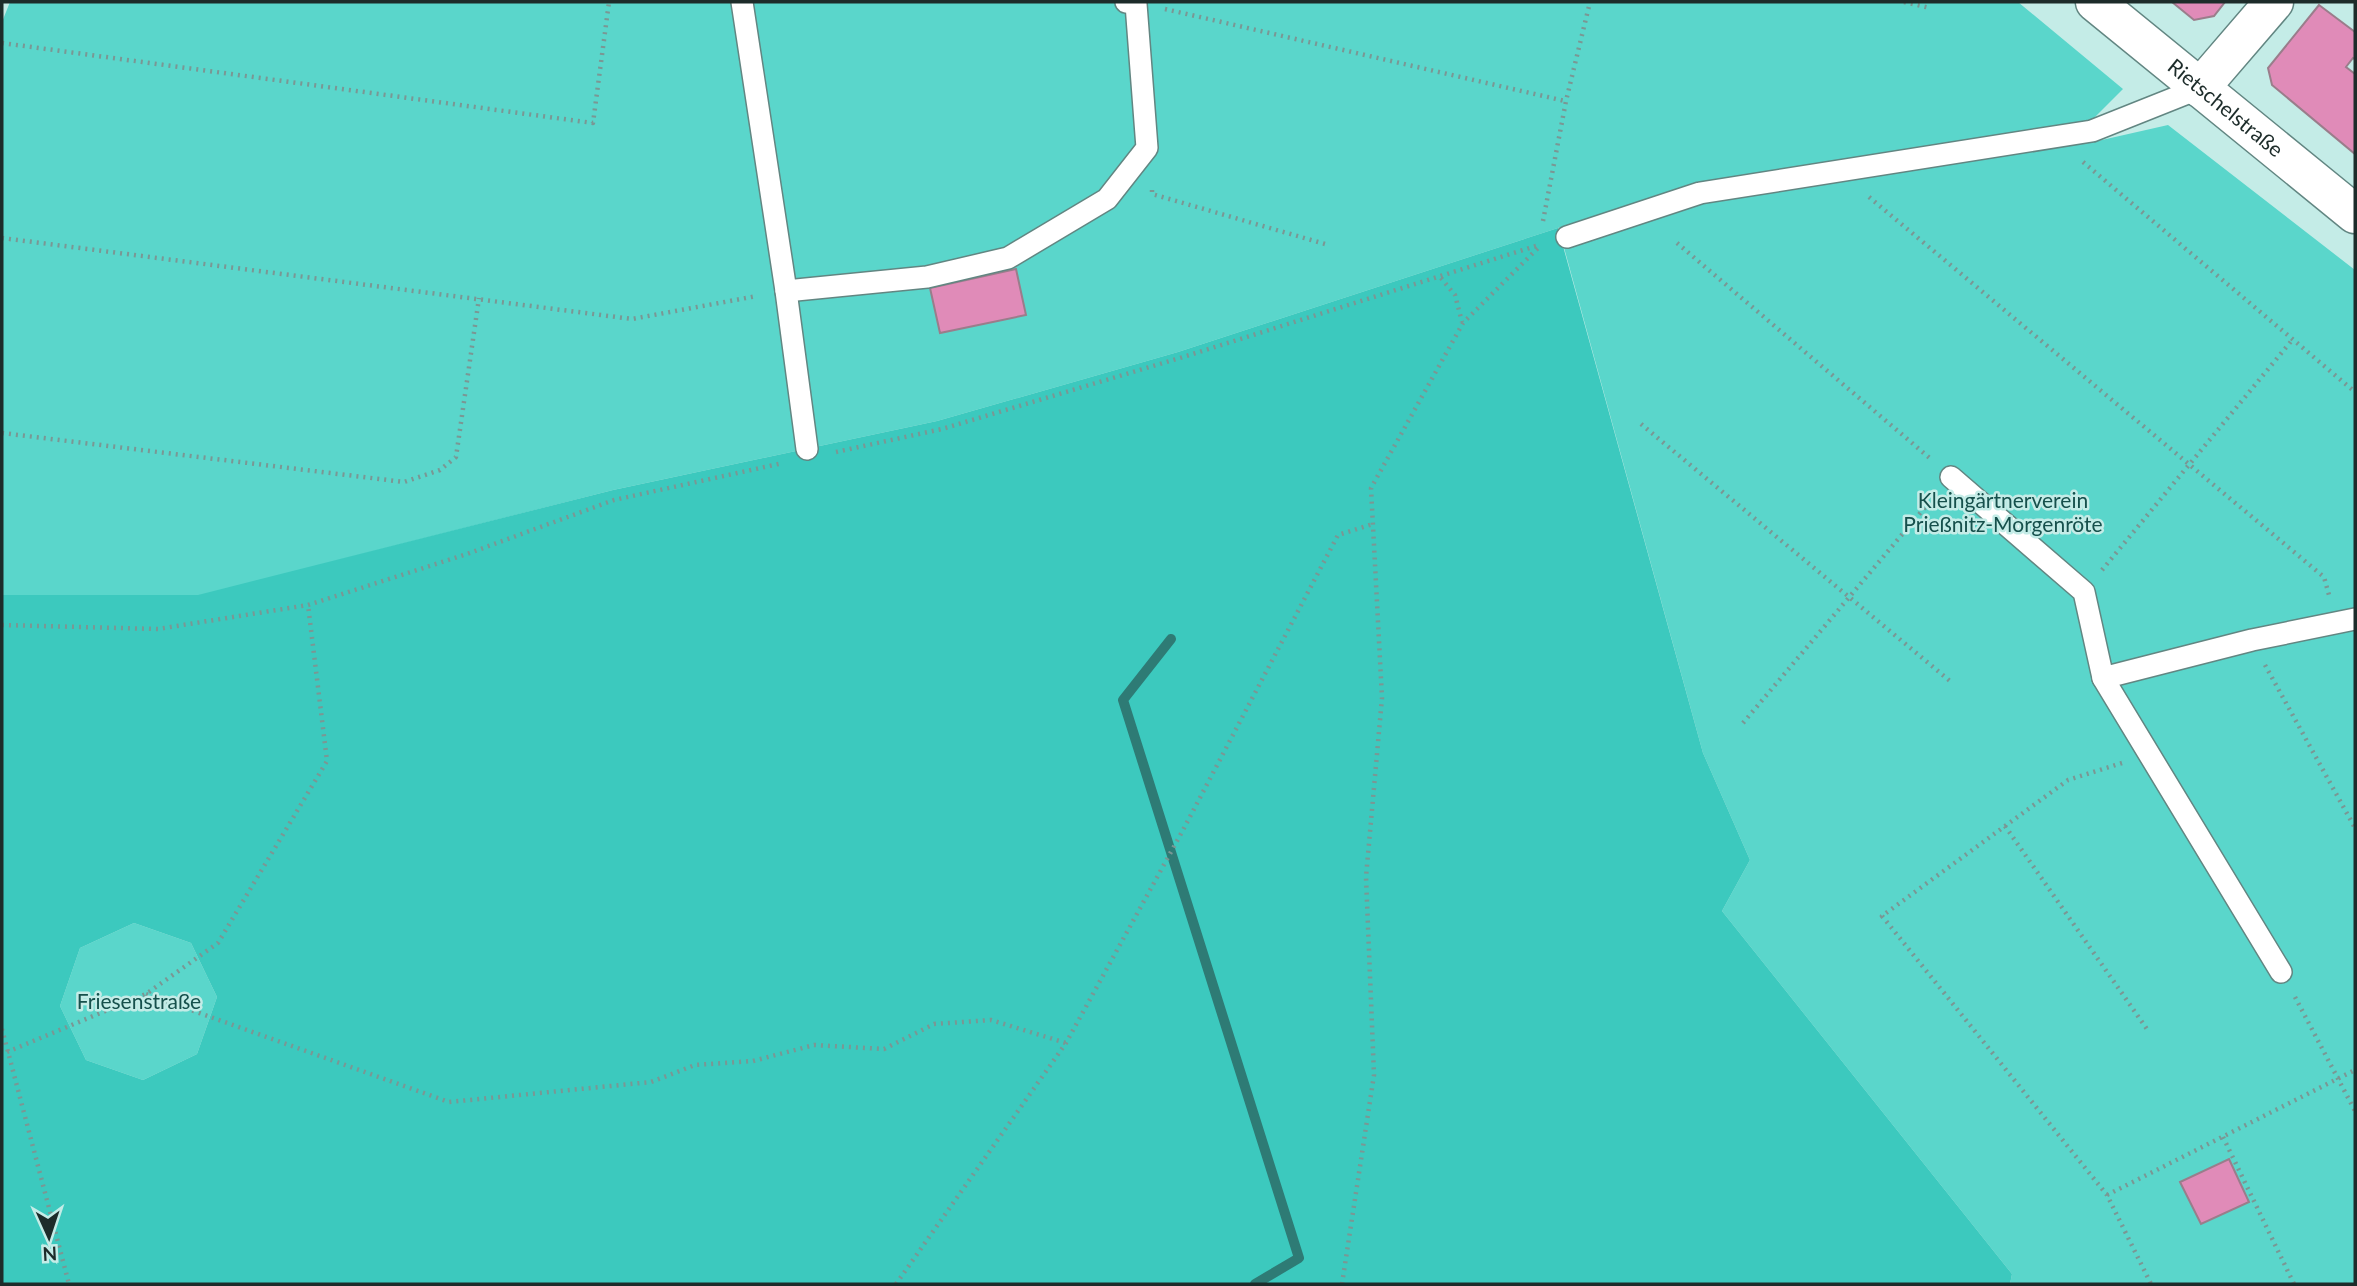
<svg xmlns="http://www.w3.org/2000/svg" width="2357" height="1286" viewBox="0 0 2357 1286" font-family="Lato,sans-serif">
<rect width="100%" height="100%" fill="#c4ece7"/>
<g fill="#5ad6cb">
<polygon points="10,2 2018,2 2123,89 2091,121 1698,185 1558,228 1178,352 937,421 613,490 198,596 2,595 2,22"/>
<polygon points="2168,125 2355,270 2355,1284 2010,1284 2012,1274 1722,911 1750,860 1703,753 1563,244 1702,200 2093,142"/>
<polygon points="134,923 191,943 217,997 197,1054 143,1080 86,1060 60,1006 80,948"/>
</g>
<path fill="#3cc9be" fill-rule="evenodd" d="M1558 228 1703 753 1750 860 1722 911 2012 1274 2010 1284H2V595H198L613 490 937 421 1178 352ZM134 923 191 943 217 997 197 1054 143 1080 86 1060 60 1006 80 948Z"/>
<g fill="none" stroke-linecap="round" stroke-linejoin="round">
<polyline stroke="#2e7b75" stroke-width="10" points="1171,639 1123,700 1299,1258 1255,1284"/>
</g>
<g fill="#e08bb8" stroke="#9a7d8b" stroke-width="2">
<polygon points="2172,2 2225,2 2214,16 2194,20"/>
<polygon points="2319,5 2355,32 2355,59 2353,58 2346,67 2355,74 2355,154 2272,85 2268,68"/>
<polygon points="1016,269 1026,315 940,333 930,288"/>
<polygon points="2229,1159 2249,1202 2201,1224 2180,1182"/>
</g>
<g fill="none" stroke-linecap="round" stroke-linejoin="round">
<g stroke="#628682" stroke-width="24">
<g id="service">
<polyline points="742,2 786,291 807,449"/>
<polyline points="1567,237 1700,193 2092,131 2200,88"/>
<polyline points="786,291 927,277 1008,258 1107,199 1147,148 1136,4 1126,2"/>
<polyline points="1951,477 2084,592 2103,678 2252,640 2355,619"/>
<polyline points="2103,678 2281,972"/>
</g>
</g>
<g stroke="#628682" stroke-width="41">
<g id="minor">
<path id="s1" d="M2095 2 2355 214"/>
<polyline points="2200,88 2274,2"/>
</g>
</g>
<g stroke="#7a9794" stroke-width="4.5" stroke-dasharray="2 5" stroke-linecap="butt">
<polyline points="1904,2 1930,8"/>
<polyline points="1165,9 1565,101"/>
<polyline points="2,43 593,123 609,2"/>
<polyline points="2083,162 2355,392"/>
<polyline points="1152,190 1152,194 1325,244"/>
<polyline points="1869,197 2324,577 2329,595"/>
<polyline points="1543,221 1566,101 1590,2"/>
<polyline points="2,238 632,319 757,296"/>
<polyline points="1677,243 1932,460"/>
<polyline points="1441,278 1455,295 1462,322"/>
<polyline points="1641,424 1950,681"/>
<polyline points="2,433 404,482 440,470 456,457 479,298"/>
<polyline points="836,452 942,429 1180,358 1539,245"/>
<polyline points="2102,570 2293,339"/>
<polyline points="2,625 158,629 308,605 467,554 614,500 783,463"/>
<polyline points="2265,665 2355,828"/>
<polyline points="1743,723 1932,499"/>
<polyline points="2122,763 2068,780 1882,916 2107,1195 2151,1284"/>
<polyline points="2005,826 2149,1032"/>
<polyline points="146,994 449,1102 651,1082 695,1065 753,1061 814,1045 884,1049 934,1024 991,1020 1066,1043"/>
<polyline points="2295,997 2355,1111"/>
<polyline points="2,1029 69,1284"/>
<polyline points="7,1052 146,994 218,943 327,761 308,605"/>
<polyline points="2223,1137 2294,1284"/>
<polyline points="2107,1195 2355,1070"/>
<polyline points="896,1284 1066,1043 1183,830 1338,535 1373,524"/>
<polyline points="1342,1284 1374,1075 1366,877 1382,698 1371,488 1463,323 1540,246"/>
</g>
<use href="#service" stroke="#fff" stroke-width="21"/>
<use href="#minor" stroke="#fff" stroke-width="38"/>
</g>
<g text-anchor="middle" stroke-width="5" stroke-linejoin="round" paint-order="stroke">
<g font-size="21" fill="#1d2c2a" stroke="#c4ece7">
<text dy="7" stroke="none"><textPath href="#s1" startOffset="168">Rietschelstraße</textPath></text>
</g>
<g font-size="21" fill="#16504c" stroke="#c4ece7">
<text x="2003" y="508">Kleingärtnerverein<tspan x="2003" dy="24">Prießnitz-Morgenröte</tspan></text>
<text x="139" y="1009">Friesenstraße</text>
</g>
</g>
<rect width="2357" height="1286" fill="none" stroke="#1d2c2a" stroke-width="7"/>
<g transform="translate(49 1237) rotate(177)" stroke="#c4ece7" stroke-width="5" paint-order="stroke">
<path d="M0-5L12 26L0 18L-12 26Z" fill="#1d2c2a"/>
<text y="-10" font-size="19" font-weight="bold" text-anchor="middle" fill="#1d2c2a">N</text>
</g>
</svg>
